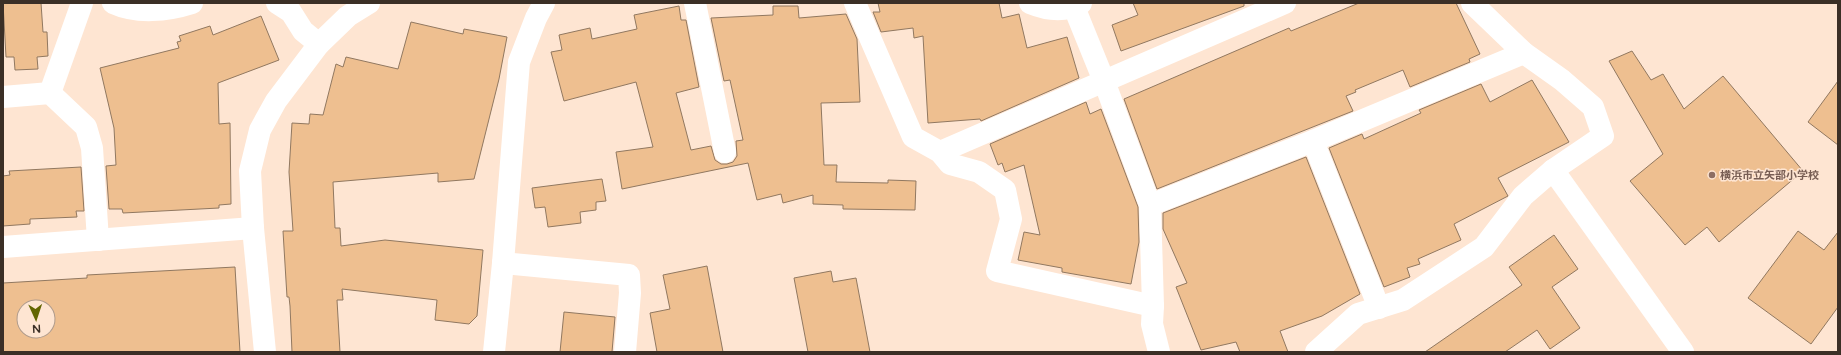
<svg xmlns="http://www.w3.org/2000/svg" width="1841" height="355" viewBox="0 0 1841 355" font-family="'Varela Round','Noto Sans JP',sans-serif">
<rect width="100%" height="100%" fill="#fee5d2"/>
<g fill="#eebf90" stroke="#917860" fill-rule="evenodd">
<polygon points="3,3 41,3 43,32 47,32 48,56 37,57 38,69 15,70 14,57 6,57"/>
<polygon points="878,3 999,3 1002,18 1019,14 1027,48 1067,37 1079,78 981,121 980,119 928,123 923,36 914,38 913,28 881,32 873,12 880,12"/>
<polygon points="1133,3 1244,3 1244,6 1121,51 1112,25 1138,15"/>
<polygon points="1359,3 1456,3 1480,54 1469,59 1470,62 1410,87 1403,70 1355,90 1356,92 1346,96 1353,111 1157,189 1124,99 1289,28 1291,31"/>
<polygon points="679,6 681,20 686,20 699,87 676,93 691,150 711,146 715,160 721,164 727,164 733,162 737,156 736,141 743,140 730,80 724,81 711,18 773,15 773,6 798,6 799,18 846,14 857,39 860,102 821,103 824,165 837,165 836,182 888,183 888,180 916,181 915,210 843,209 843,205 813,204 813,195 783,203 781,194 757,200 748,163 622,189 616,152 653,147 636,82 564,101 551,52 562,50 559,35 590,28 592,39 637,29 634,15"/>
<polygon points="261,16 279,60 218,83 219,124 230,123 231,204 219,205 219,208 123,213 122,209 109,209 106,166 116,165 114,128 100,68 179,48 177,42 181,41 179,36 210,26 213,35"/>
<polygon points="411,22 463,34 464,29 507,37 499,79 474,179 438,182 438,173 333,182 335,228 340,228 341,246 385,240 483,250 477,316 469,324 435,320 437,300 342,289 343,300 337,300 340,352 292,352 290,306 289,297 287,297 283,231 293,231 289,172 292,123 309,124 310,114 323,115 336,64 343,67 346,57 398,69"/>
<polygon points="1632,51 1651,80 1663,74 1684,109 1723,76 1803,171 1719,242 1707,227 1685,245 1630,181 1663,154 1609,61"/>
<polygon points="1532,80 1569,142 1498,178 1508,196 1454,224 1461,240 1418,259 1420,264 1407,268 1410,277 1384,287 1329,148 1362,134 1364,139 1421,113 1419,110 1481,84 1490,102"/>
<polygon points="1838,81 1838,145 1808,122"/>
<polygon points="1086,102 1090,114 1101,109 1138,207 1139,242 1131,284 1062,272 1062,268 1018,260 1024,232 1040,235 1024,165 1005,172 1002,163 998,165 990,144"/>
<polygon points="1306,157 1360,294 1322,316 1280,331 1288,352 1240,352 1236,342 1201,350 1176,287 1187,283 1163,229 1163,213"/>
<polygon points="81,167 84,211 76,211 77,217 30,219 30,224 3,226 3,176 10,175 9,171"/>
<polygon points="602,179 606,201 596,202 596,210 580,212 581,223 548,227 545,207 535,208 532,188"/>
<polygon points="1798,231 1824,250 1838,232 1838,307 1811,344 1748,298"/>
<polygon points="1554,235 1578,269 1552,287 1580,328 1550,349 1537,330 1505,352 1425,352 1522,285 1509,267"/>
<polygon points="707,266 723,352 657,352 650,313 670,309 663,275"/>
<path d="M235 267 240 352H3V283L87 278V275ZM24 307H48V331H24Z"/>
<polygon points="831,271 833,282 856,278 870,352 808,352 794,278"/>
<polygon points="564,312 615,317 612,352 560,352"/>
</g>
<g fill="none" stroke-linecap="round" stroke-linejoin="round">
<g stroke="#fff" stroke-width="22">
<path d="M113 3C137 14 167 11 192 3"/>
<polyline points="277,3 291,12 303,31 319,44"/>
<polyline points="695,3 725,152"/>
<polyline points="855,3 913,137 940,152 950,164 979,172 1005,190 1011,219 997,271 1153,306"/>
<path d="M1030 3C1047 10 1064 13 1081 3"/>
<polyline points="1074,7 1104,81 1150,205 1153,306 1152,324 1159,352"/>
<polyline points="50,93 82,3"/>
<polyline points="3,97 50,93 86,127 92,148 98,240"/>
<polyline points="1313,141 1379,308"/>
<polyline points="940,152 1285,3"/>
<polyline points="1553,170 1683,352"/>
<polyline points="1150,205 1313,141 1524,53"/>
<polyline points="3,247 253,228"/>
<polyline points="503,263 629,275 630,293 625,352"/>
<polyline points="265,352 253,228 250,171 260,130 276,101 319,44 348,16 369,3"/>
<polyline points="494,352 503,263 519,62 536,18 544,3"/>
<polyline points="1316,352 1358,314 1403,300 1484,247 1523,196 1553,170 1603,136 1593,107 1562,80 1524,53 1472,3"/>
</g>
</g>
<circle fill="#8d6e63" stroke="#fee5d2" stroke-width="1.5" cx="1712" cy="175" r="4"/>
<g text-anchor="middle" stroke-width="3" stroke-linejoin="round" paint-order="stroke">
<g font-size="11" font-weight="bold" fill="#785e54" stroke="#fee5d2" text-anchor="start">
<text x="1720" y="179">横浜市立矢部小学校</text>
</g>
</g>
<rect width="1841" height="355" fill="none" stroke="#3b2f26" stroke-width="8"/>
<g transform="translate(36 319) rotate(177)"><circle r="19" fill="#fee5d2" stroke="#b09c8d"/>
<path d="M0-3L7 15L0 10L-7 15Z" fill="#636601"/>
<text y="-6" font-size="11" font-weight="bold" text-anchor="middle" fill="#3b2f26">N</text>
</g>
</svg>
